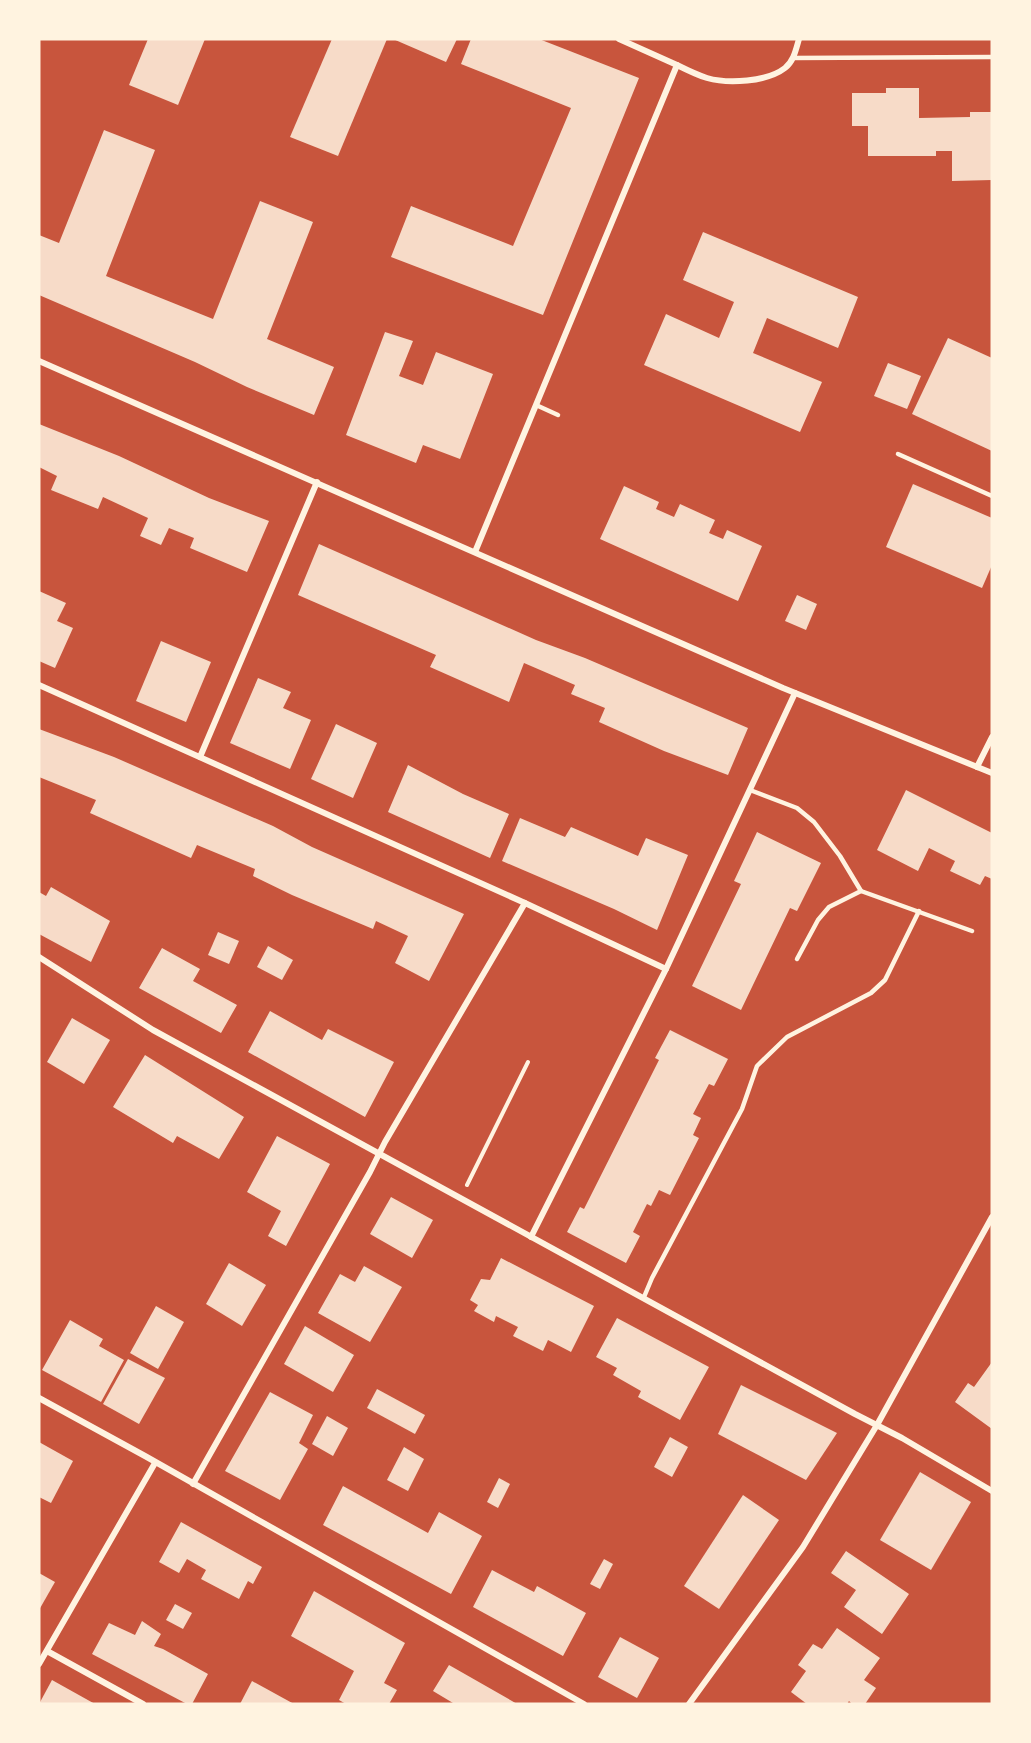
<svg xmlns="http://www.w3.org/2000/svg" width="1031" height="1743" viewBox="0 0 1031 1743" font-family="Rubik,sans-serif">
<rect width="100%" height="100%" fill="#c8553d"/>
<g fill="#f7dbc8">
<polygon points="148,39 205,39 178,105 129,85"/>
<polygon points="332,39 387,39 338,156 290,137"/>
<polygon points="393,39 457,39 446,62"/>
<polygon points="471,39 539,39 639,78 543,315 391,257 411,206 513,246 571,108 461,64"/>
<polygon points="886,88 919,88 919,118 970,117 970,112 992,112 992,180 952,181 952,151 936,151 936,156 868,156 868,126 852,126 852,93 886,93"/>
<polygon points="104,130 155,150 106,276 213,319 260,201 313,222 267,339 334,367 314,415 247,387 195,362 39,295 39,235 59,243"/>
<polygon points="703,232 858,297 838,348 767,318 753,353 822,382 800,432 644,365 666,314 719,338 734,302 683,280"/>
<polygon points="385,332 413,341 399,376 423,385 436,352 493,374 460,459 423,445 416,463 346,435"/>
<polygon points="948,338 992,358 992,451 912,414"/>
<polygon points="888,363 921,376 907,409 874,396"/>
<polygon points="39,424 119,456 209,498 269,521 247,572 190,548 194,538 169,528 161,545 140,536 148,518 103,497 98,509 51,490 57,476 39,467"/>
<polygon points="913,484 992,518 992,565 982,588 886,547"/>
<polygon points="624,486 659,502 656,509 674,517 680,504 715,520 709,533 723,539 727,530 762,546 738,601 600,539"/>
<polygon points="319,544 536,640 585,658 748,728 728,775 664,751 599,722 605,708 571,694 575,685 524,663 509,702 430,667 436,655 298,595"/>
<polygon points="39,591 66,603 57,621 73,628 55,668 39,661"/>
<polygon points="797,595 817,604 806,630 785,621"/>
<polygon points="161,641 211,662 186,722 136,701"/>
<polygon points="258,678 291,692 283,708 311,720 290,769 230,743"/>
<polygon points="336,724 377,743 353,798 311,779"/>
<polygon points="39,729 114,757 146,771 273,826 312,847 464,914 429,981 395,963 408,936 376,921 373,929 292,895 253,876 255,869 197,845 191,858 90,813 96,800 39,777"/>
<polygon points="408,765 463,794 509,814 490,858 388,812"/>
<polygon points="906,790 992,833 992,879 985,876 980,885 950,871 955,861 929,848 918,871 877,850"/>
<polygon points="520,818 565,837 571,827 638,856 646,838 688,855 657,930 614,909 502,861"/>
<polygon points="757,832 821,863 797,911 790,908 741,1010 692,986 741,884 734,881"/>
<polygon points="51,887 110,921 91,962 39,934 39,892 46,896"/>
<polygon points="218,932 239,941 229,964 208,955"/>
<polygon points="268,946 293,960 282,980 257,967"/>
<polygon points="162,948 200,969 193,981 237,1005 221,1033 139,988"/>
<polygon points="270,1011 322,1040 328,1029 394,1062 365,1117 248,1052"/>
<polygon points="72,1018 110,1040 84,1084 47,1062"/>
<polygon points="670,1030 728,1059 714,1086 709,1084 693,1114 701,1118 693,1135 699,1138 670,1195 659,1190 651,1206 647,1204 633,1232 640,1236 626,1263 567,1232 580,1207 584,1209 659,1060 655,1058"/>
<polygon points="145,1055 244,1117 219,1159 177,1136 173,1143 113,1107"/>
<polygon points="277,1136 330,1164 286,1246 268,1236 281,1211 247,1192"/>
<polygon points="391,1197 433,1220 412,1258 370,1234"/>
<polygon points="501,1258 594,1306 571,1352 548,1340 543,1351 513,1336 518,1327 496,1316 494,1322 474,1311 478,1305 470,1300 481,1279 490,1280"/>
<polygon points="229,1263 266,1285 242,1326 206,1304"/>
<polygon points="364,1266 402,1287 370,1342 318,1313 340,1274 355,1282"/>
<polygon points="156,1306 184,1322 158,1369 130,1353"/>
<polygon points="617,1318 709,1367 680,1420 638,1397 641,1391 613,1375 617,1368 596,1357"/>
<polygon points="70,1320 103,1339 99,1346 124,1360 101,1402 42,1370"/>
<polygon points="305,1326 354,1355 333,1392 284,1364"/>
<polygon points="128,1359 165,1378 139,1424 103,1404"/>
<polygon points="992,1362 992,1429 955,1402 968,1383 974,1387"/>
<polygon points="741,1385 837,1433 806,1480 718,1434"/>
<polygon points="377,1389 425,1415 415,1434 367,1408"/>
<polygon points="270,1392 313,1415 299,1443 308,1449 280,1500 225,1471"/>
<polygon points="327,1416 348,1428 333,1456 312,1444"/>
<polygon points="670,1437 688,1447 672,1477 654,1467"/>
<polygon points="39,1442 73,1461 51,1503 39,1497"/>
<polygon points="404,1447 424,1459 408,1491 387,1480"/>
<polygon points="920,1472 971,1502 931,1570 880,1540"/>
<polygon points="499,1478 510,1484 498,1508 487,1502"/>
<polygon points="343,1486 428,1533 439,1512 482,1536 451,1594 323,1525"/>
<polygon points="743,1495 779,1520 719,1609 684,1586"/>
<polygon points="181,1522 262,1567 253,1584 248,1581 239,1599 201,1579 206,1570 187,1559 179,1573 159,1562"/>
<polygon points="846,1551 909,1594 882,1634 844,1607 856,1590 831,1573"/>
<polygon points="604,1559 613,1564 600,1589 590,1584"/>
<polygon points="492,1570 534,1592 537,1586 586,1613 563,1656 473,1607"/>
<polygon points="39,1573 55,1582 39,1610"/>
<polygon points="314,1591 405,1643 384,1683 397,1690 389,1704 346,1704 339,1700 354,1671 291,1636"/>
<polygon points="175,1604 192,1613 183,1629 166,1620"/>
<polygon points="142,1621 161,1634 154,1646 163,1649 208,1674 192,1704 187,1704 92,1654 109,1623 135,1635"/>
<polygon points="837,1628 880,1658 864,1680 876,1688 865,1704 852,1704 849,1701 847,1704 807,1704 791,1692 806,1671 798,1665 813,1644 822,1649"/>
<polygon points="620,1637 659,1658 637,1698 598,1677"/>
<polygon points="449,1665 512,1701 517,1704 452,1704 453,1703 433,1691"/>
<polygon points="52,1680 95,1704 39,1704"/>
<polygon points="252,1681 294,1704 240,1704"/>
</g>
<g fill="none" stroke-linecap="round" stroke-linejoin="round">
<polyline stroke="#fff3e0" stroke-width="4" points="467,1185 528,1062"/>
<g stroke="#fff3e0" stroke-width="4.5">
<polyline points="793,58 992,57"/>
<polyline points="536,405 558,415"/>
<polyline points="898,454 992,496"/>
<polyline points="750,790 797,808 814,822 840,856 861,891 972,931"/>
<polyline points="797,959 818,920 829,907 861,891"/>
<polyline points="644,1297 652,1278 742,1109 757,1066 787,1037 871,993 885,980 919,911"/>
</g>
<g stroke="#fff3e0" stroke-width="6">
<polyline points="619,39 677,65"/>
<polyline points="39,361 783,688 992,773"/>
<path d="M475 552 677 65C687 70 697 75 707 78 728 84 767 82 785 68 794 61 796 49 799 39"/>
<polyline points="39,685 525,903 666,969"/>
<polyline points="200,757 317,482"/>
<polyline points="977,767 992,737"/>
<polyline points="39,957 153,1030 855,1414 902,1438 992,1491"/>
<polyline points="531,1237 666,969 795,693"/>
<polyline points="39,1398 145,1456 584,1704"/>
<polyline points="193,1484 370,1172 385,1142 525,903"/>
<polyline points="47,1651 143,1704"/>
<polyline points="39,1664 155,1463"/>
<polyline points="689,1704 803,1547 877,1425 992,1217"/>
</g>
</g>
<rect width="1031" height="1743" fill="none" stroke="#fff3e0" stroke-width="81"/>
</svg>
